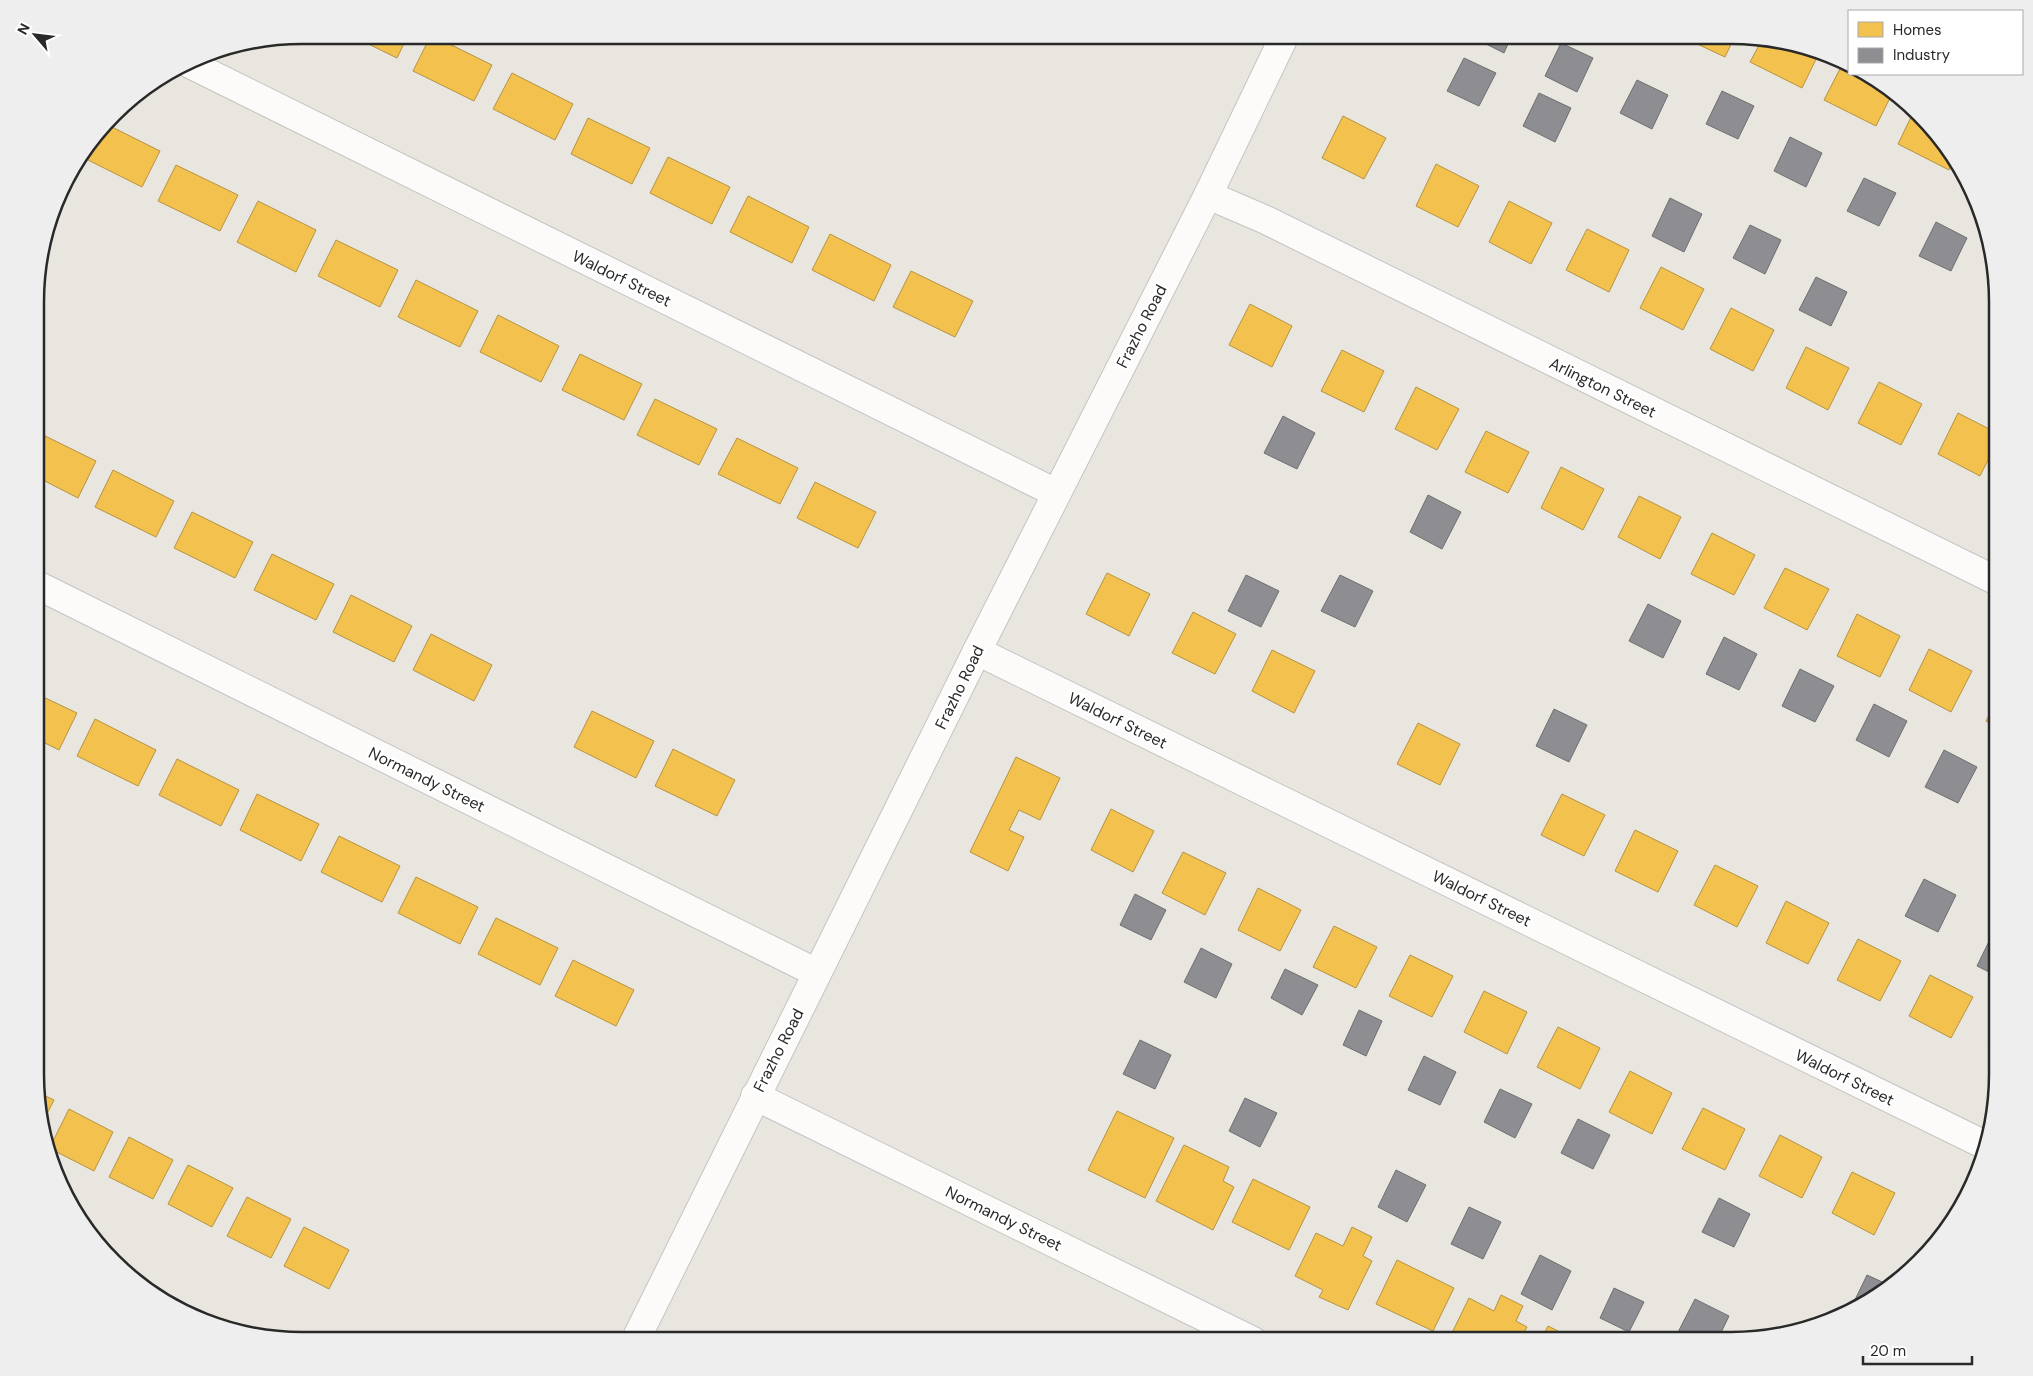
<svg xmlns="http://www.w3.org/2000/svg" width="2033" height="1376" viewBox="0 0 2033 1376" font-family="'DM Sans',sans-serif">
<rect width="100%" height="100%" fill="#e8e6de"/>
<g fill="#f2c14e" stroke="#b69343">
<polygon points="350,35 408,35 397,58"/>
<polygon points="431,35 492,65 474,101 413,71"/>
<polygon points="1680,36 1735,36 1725,57"/>
<polygon points="1763,38 1820,51 1802,88 1750,62"/>
<polygon points="1843,63 1849,66 1849,74 1863,74 1894,90 1876,126 1824,100"/>
<polygon points="512,73 573,104 555,140 493,109"/>
<polygon points="1913,113 1954,159 1949,170 1898,144"/>
<polygon points="1343,116 1386,138 1364,179 1322,158"/>
<polygon points="588,118 650,148 632,184 571,154"/>
<polygon points="108,125 160,151 142,187 82,157"/>
<polygon points="668,157 730,187 712,224 650,193"/>
<polygon points="1436,164 1479,186 1458,227 1416,206"/>
<polygon points="176,165 238,195 220,231 158,201"/>
<polygon points="748,196 809,227 792,263 730,232"/>
<polygon points="258,201 316,230 296,272 237,242"/>
<polygon points="1509,201 1552,223 1531,264 1489,242"/>
<polygon points="1587,229 1629,250 1609,292 1566,270"/>
<polygon points="830,234 891,265 874,301 812,270"/>
<polygon points="336,240 398,270 380,307 318,276"/>
<polygon points="1661,267 1704,289 1683,330 1640,308"/>
<polygon points="911,271 973,301 955,337 893,307"/>
<polygon points="416,280 478,311 460,347 398,317"/>
<polygon points="1250,304 1292,326 1272,367 1229,345"/>
<polygon points="1731,308 1774,330 1753,371 1710,349"/>
<polygon points="498,315 559,346 541,382 480,352"/>
<polygon points="1806,347 1849,368 1828,410 1786,388"/>
<polygon points="1342,350 1384,371 1364,412 1321,391"/>
<polygon points="580,354 642,384 624,420 562,390"/>
<polygon points="1879,382 1922,404 1901,445 1858,423"/>
<polygon points="1416,387 1459,409 1437,450 1395,429"/>
<polygon points="655,399 717,429 699,465 637,435"/>
<polygon points="1958,413 1997,433 1997,442 1980,476 1938,454"/>
<polygon points="1486,431 1529,452 1508,493 1465,472"/>
<polygon points="37,432 96,461 78,498 37,477"/>
<polygon points="737,438 798,468 780,504 718,474"/>
<polygon points="1561,467 1604,489 1583,530 1541,508"/>
<polygon points="113,470 174,501 156,537 95,507"/>
<polygon points="815,482 876,512 858,548 797,518"/>
<polygon points="1639,496 1681,517 1660,559 1618,537"/>
<polygon points="192,512 253,542 235,578 174,548"/>
<polygon points="1712,533 1755,555 1734,595 1691,574"/>
<polygon points="272,554 334,584 316,620 254,590"/>
<polygon points="1785,568 1829,589 1807,630 1764,608"/>
<polygon points="1107,573 1150,594 1129,636 1086,614"/>
<polygon points="351,595 412,626 394,662 333,632"/>
<polygon points="1193,612 1236,634 1215,674 1172,653"/>
<polygon points="1857,614 1900,636 1880,677 1837,656"/>
<polygon points="431,634 492,665 474,701 413,670"/>
<polygon points="1929,649 1972,671 1951,712 1909,690"/>
<polygon points="1272,650 1315,671 1294,713 1252,691"/>
<polygon points="37,694 77,713 59,750 37,739"/>
<polygon points="1997,700 1997,727 1986,721"/>
<polygon points="592,711 654,741 636,778 574,747"/>
<polygon points="95,719 156,750 138,786 77,756"/>
<polygon points="1418,723 1460,744 1440,785 1397,764"/>
<polygon points="673,749 735,780 717,816 655,786"/>
<polygon points="1016,757 1060,778 1040,820 1019,810 1009,830 1024,837 1008,871 970,852"/>
<polygon points="177,759 239,790 221,826 159,795"/>
<polygon points="257,794 319,824 301,861 240,830"/>
<polygon points="1562,794 1605,815 1584,856 1541,835"/>
<polygon points="1111,809 1154,831 1133,872 1091,850"/>
<polygon points="1635,830 1678,851 1658,892 1615,871"/>
<polygon points="339,836 400,866 382,902 321,872"/>
<polygon points="1183,852 1226,873 1205,915 1162,893"/>
<polygon points="1715,865 1758,886 1737,927 1694,905"/>
<polygon points="416,877 478,907 460,944 398,913"/>
<polygon points="1258,888 1301,910 1280,951 1238,930"/>
<polygon points="1786,901 1829,923 1808,964 1766,943"/>
<polygon points="496,918 558,948 540,985 478,954"/>
<polygon points="1334,926 1377,947 1356,988 1313,967"/>
<polygon points="1858,939 1901,961 1880,1001 1837,980"/>
<polygon points="1410,955 1453,976 1432,1017 1389,996"/>
<polygon points="573,960 634,990 616,1026 555,996"/>
<polygon points="1930,975 1973,997 1951,1038 1909,1016"/>
<polygon points="1484,991 1527,1012 1507,1054 1464,1032"/>
<polygon points="1997,1026 1997,1050 1988,1045"/>
<polygon points="1558,1027 1600,1048 1580,1089 1537,1067"/>
<polygon points="1630,1071 1672,1093 1652,1134 1609,1112"/>
<polygon points="37,1092 54,1100 42,1124 37,1109"/>
<polygon points="1703,1108 1745,1129 1725,1170 1682,1149"/>
<polygon points="69,1109 113,1132 94,1171 51,1149 50,1147"/>
<polygon points="1117,1111 1174,1138 1145,1198 1088,1170"/>
<polygon points="1780,1135 1822,1157 1802,1198 1759,1176"/>
<polygon points="129,1137 173,1160 153,1199 109,1177"/>
<polygon points="1184,1145 1229,1167 1223,1181 1234,1187 1213,1230 1156,1201"/>
<polygon points="188,1165 233,1188 212,1227 168,1204"/>
<polygon points="1852,1172 1895,1193 1874,1235 1832,1213"/>
<polygon points="1253,1179 1310,1207 1289,1250 1232,1222"/>
<polygon points="247,1197 291,1219 271,1258 227,1236"/>
<polygon points="304,1227 349,1250 329,1289 284,1266"/>
<polygon points="1352,1227 1372,1237 1363,1256 1372,1261 1348,1310 1319,1297 1323,1290 1295,1276 1316,1233 1343,1246"/>
<polygon points="1397,1260 1454,1288 1433,1331 1376,1304"/>
<polygon points="1501,1295 1523,1306 1516,1321 1527,1327 1520,1341 1448,1341 1469,1298 1494,1311"/>
<polygon points="1548,1326 1578,1341 1540,1341"/>
</g>
<g fill="#8d8d92" stroke="#6f6f72">
<polygon points="1473,35 1512,35 1504,53 1472,37"/>
<polygon points="1561,43 1593,58 1577,92 1545,76"/>
<polygon points="1464,58 1496,73 1479,106 1447,91"/>
<polygon points="1637,80 1668,95 1652,129 1620,113"/>
<polygon points="1722,91 1754,106 1738,139 1706,124"/>
<polygon points="1539,93 1571,108 1555,142 1523,126"/>
<polygon points="1790,137 1822,153 1806,187 1774,171"/>
<polygon points="1864,178 1896,193 1879,226 1847,211"/>
<polygon points="1670,198 1702,214 1684,252 1652,236"/>
<polygon points="1936,222 1967,238 1951,271 1919,256"/>
<polygon points="1750,225 1781,240 1765,274 1733,258"/>
<polygon points="1816,277 1847,292 1831,326 1799,310"/>
<polygon points="1283,416 1315,433 1297,469 1264,453"/>
<polygon points="1428,495 1461,512 1442,549 1410,532"/>
<polygon points="1246,575 1279,591 1261,627 1228,611"/>
<polygon points="1340,575 1373,591 1355,627 1321,611"/>
<polygon points="1648,604 1681,621 1663,658 1629,641"/>
<polygon points="1724,637 1757,654 1739,690 1706,674"/>
<polygon points="1800,669 1834,686 1815,722 1782,706"/>
<polygon points="1874,704 1907,721 1889,757 1856,740"/>
<polygon points="1554,709 1587,725 1569,762 1536,746"/>
<polygon points="1944,750 1977,767 1958,803 1925,787"/>
<polygon points="1924,879 1956,895 1938,932 1905,916"/>
<polygon points="1135,894 1166,910 1151,940 1120,925"/>
<polygon points="1995,929 1997,931 1997,976 1977,966"/>
<polygon points="1201,948 1232,964 1216,998 1184,982"/>
<polygon points="1285,969 1318,985 1302,1015 1271,998"/>
<polygon points="1359,1010 1382,1021 1366,1056 1343,1045"/>
<polygon points="1140,1040 1171,1055 1155,1089 1123,1074"/>
<polygon points="1424,1056 1456,1072 1440,1105 1408,1090"/>
<polygon points="1500,1089 1532,1104 1515,1138 1484,1122"/>
<polygon points="1245,1098 1277,1113 1260,1147 1229,1131"/>
<polygon points="1578,1119 1610,1135 1593,1169 1561,1153"/>
<polygon points="1396,1170 1426,1185 1407,1222 1378,1207"/>
<polygon points="1719,1198 1750,1214 1734,1247 1702,1232"/>
<polygon points="1469,1207 1501,1222 1483,1259 1451,1244"/>
<polygon points="1540,1255 1571,1271 1552,1310 1521,1294"/>
<polygon points="1867,1275 1891,1286 1855,1310 1851,1308"/>
<polygon points="1614,1288 1644,1302 1629,1332 1600,1318"/>
<polygon points="1695,1299 1729,1316 1717,1341 1674,1340"/>
</g>
<g fill="none" stroke-linecap="round" stroke-linejoin="round">
<g stroke="#c5c4c4" stroke-width="30">
<g id="minor">
<polyline points="188,63 1056,493"/>
<polyline points="1208,195 1266,220 1997,581"/>
<polyline points="37,585 817,973"/>
<polyline points="977,651 1987,1146"/>
<polyline points="755,1096 1253,1341"/>
<polyline points="635,1341 977,651 1208,195 1285,35"/>
</g>
</g>
<use href="#minor" stroke="#fcfbfa" stroke-width="28"/>
</g>
<g text-anchor="middle" stroke-width="5" stroke-linejoin="round" paint-order="stroke">
<g font-size="16" fill="#292929" stroke="#fff">
<text transform="translate(622 278) rotate(26)" y="6">Waldorf Street</text>
<text transform="translate(1141 326) rotate(-63)" y="6">Frazho Road</text>
<text transform="translate(1603 387) rotate(26)" y="6">Arlington Street</text>
<text transform="translate(959 687) rotate(-64)" y="6">Frazho Road</text>
<text transform="translate(1118 720) rotate(26)" y="6">Waldorf Street</text>
<text transform="translate(427 779) rotate(26)" y="6">Normandy Street</text>
<text transform="translate(1482 898) rotate(26)" y="6">Waldorf Street</text>
<text transform="translate(778 1050) rotate(-63)" y="6">Frazho Road</text>
<text transform="translate(1845 1077) rotate(26)" y="6">Waldorf Street</text>
<text transform="translate(1004 1218) rotate(26)" y="6">Normandy Street</text>
</g>
</g>
<path d="M0 0H2033V1376H0ZM302 44H1731A258 258 0 0 1 1989 302V1074A258 258 0 0 1 1731 1332H302A258 258 0 0 1 44 1074V302A258 258 0 0 1 302 44Z" fill="#eee" fill-rule="evenodd"/>
<path fill="none" stroke="#292929" stroke-width="2.5" d="M302 44H1731A258 258 0 0 1 1989 302V1074A258 258 0 0 1 1731 1332H302A258 258 0 0 1 44 1074V302A258 258 0 0 1 302 44Z"/>
<rect x="1848" y="10" width="175" height="65" fill="#ffffff" stroke="#a9a9a9"/>
<rect x="1858" y="22" width="25" height="15" fill="#f2c14e" stroke="#a9a9a9"/>
<text x="1893" y="35" font-size="15" fill="#292929">Homes</text>
<rect x="1858" y="48" width="25" height="15" fill="#8d8d92" stroke="#a9a9a9"/>
<text x="1893" y="60" font-size="15" fill="#292929">Industry</text>
<g transform="translate(35 35) rotate(298)" stroke="#ffffff" stroke-width="4" paint-order="stroke">
<path d="M0-4L9 19L0 12L-9 19Z" fill="#292929"/>
<text y="-8" font-size="14" font-weight="bold" text-anchor="middle" fill="#292929">N</text>
</g>
<path d="M1863 1356v8h109v-8" fill="none" stroke="#292929" stroke-width="2.5"/>
<text x="1870" y="1356" font-size="15" fill="#292929" stroke="#ffffff" stroke-width="4" paint-order="stroke">20 m</text>
</svg>
